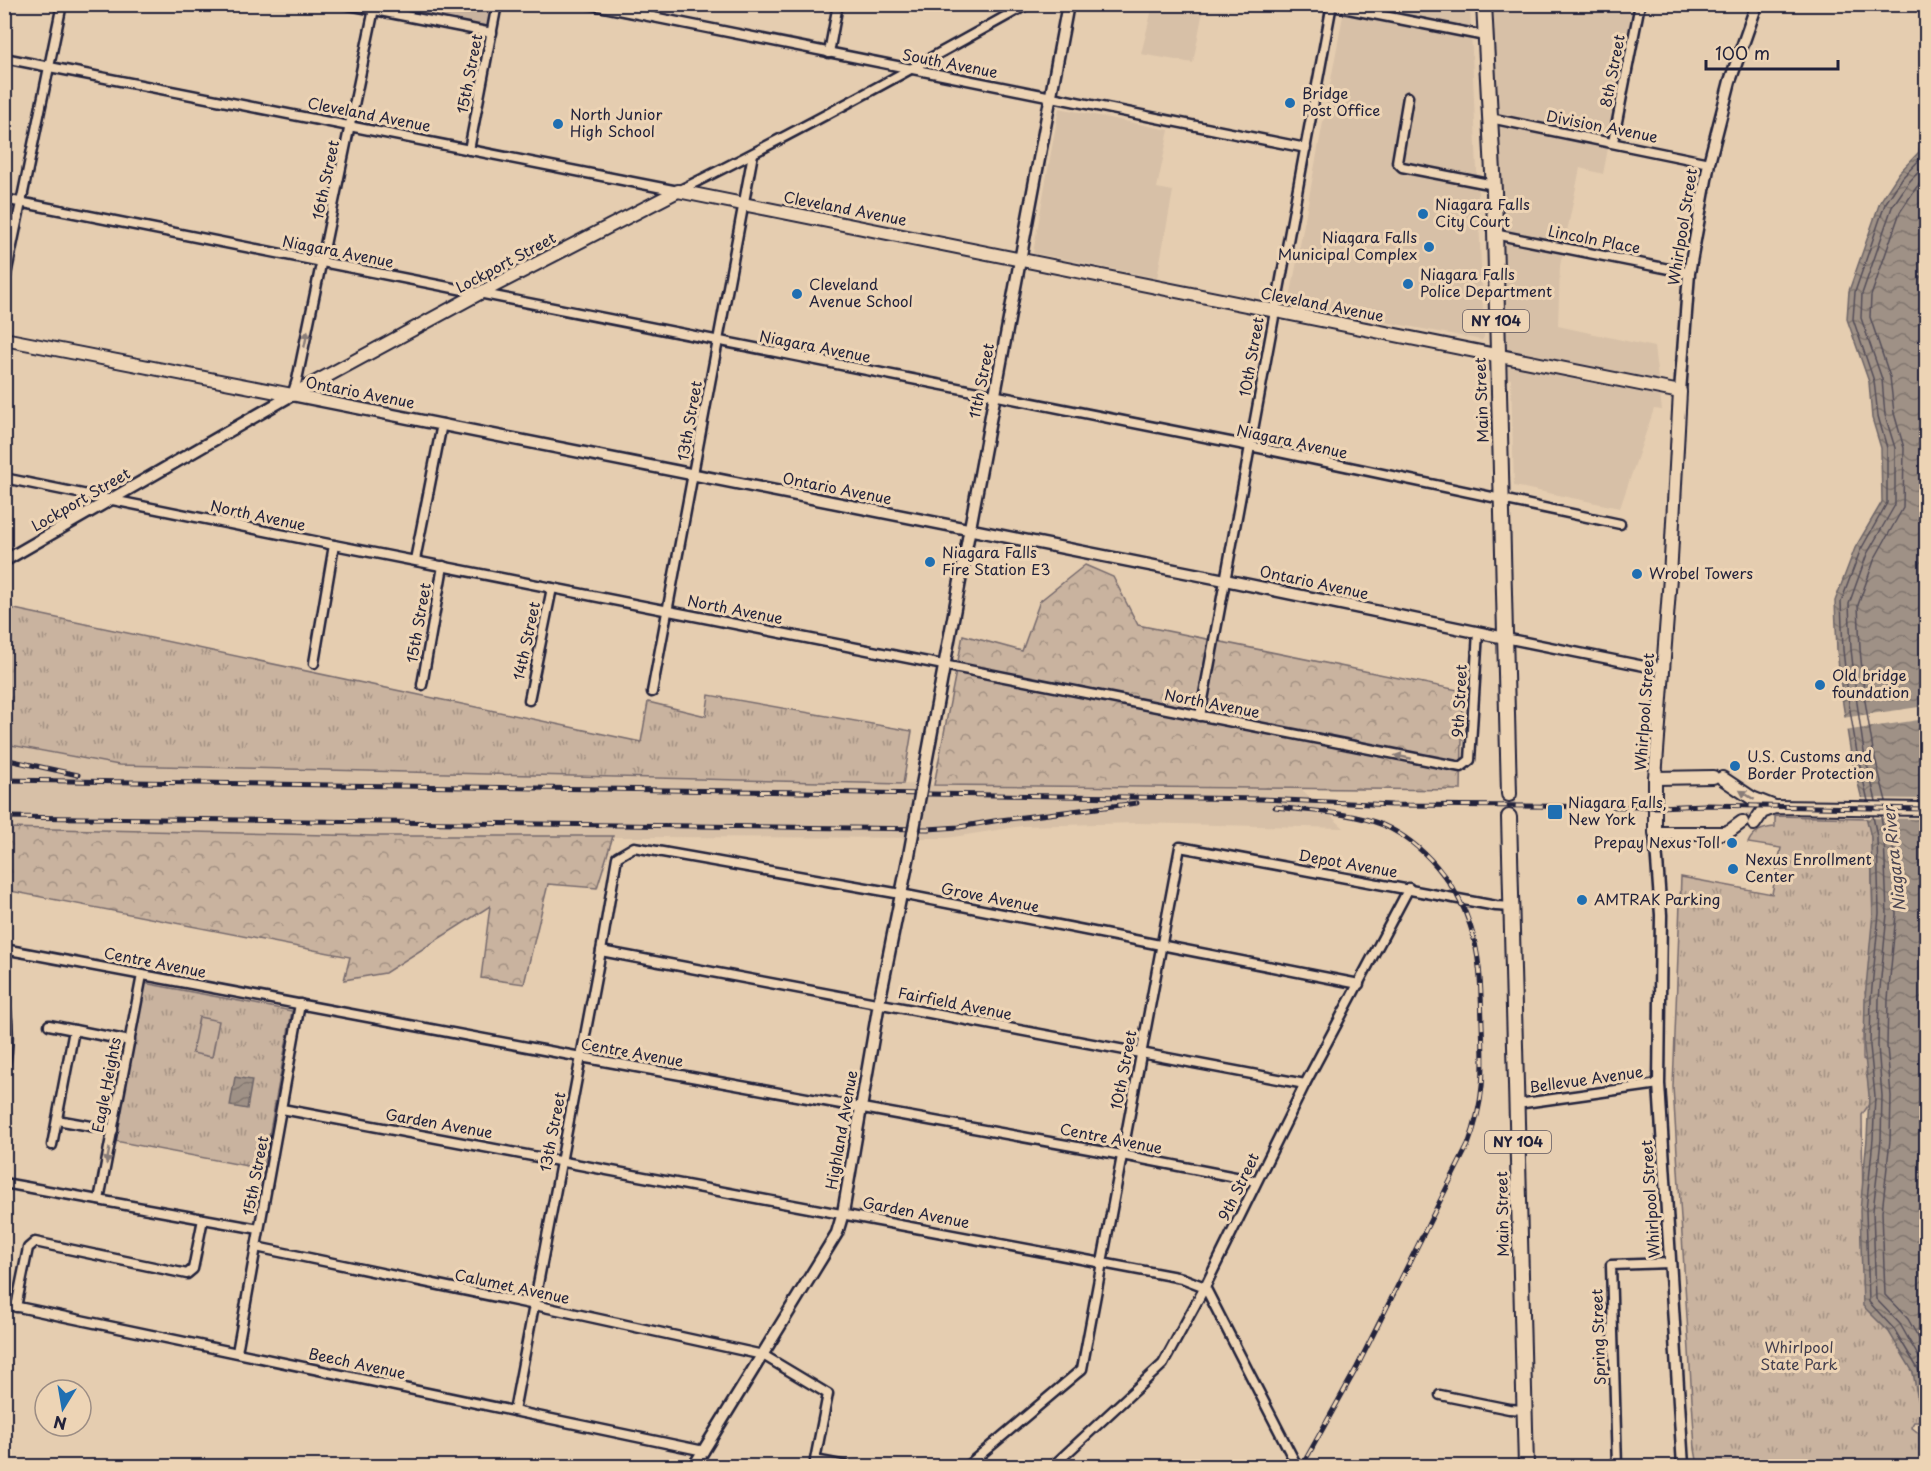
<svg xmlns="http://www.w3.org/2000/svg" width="1931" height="1471" viewBox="0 0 1931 1471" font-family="'Playpen Sans',sans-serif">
<defs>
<pattern id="grass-tufts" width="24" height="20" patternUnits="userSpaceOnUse" patternTransform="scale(1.5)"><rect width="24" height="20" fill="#c9b39f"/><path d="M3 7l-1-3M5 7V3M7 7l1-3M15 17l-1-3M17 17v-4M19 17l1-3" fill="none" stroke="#a39183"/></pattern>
<pattern id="forest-crowns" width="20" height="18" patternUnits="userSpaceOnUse" patternTransform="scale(1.5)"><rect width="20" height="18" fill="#c9b39f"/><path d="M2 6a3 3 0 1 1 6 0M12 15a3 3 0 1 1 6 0" fill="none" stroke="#a39183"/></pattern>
<pattern id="water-waves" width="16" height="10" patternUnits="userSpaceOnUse" patternTransform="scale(1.5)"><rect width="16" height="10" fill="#9f9186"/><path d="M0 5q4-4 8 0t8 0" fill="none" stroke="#81766f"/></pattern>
</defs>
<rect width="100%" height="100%" fill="#e5cdb0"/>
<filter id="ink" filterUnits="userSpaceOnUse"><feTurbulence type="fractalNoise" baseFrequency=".0167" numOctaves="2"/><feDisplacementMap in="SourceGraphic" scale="12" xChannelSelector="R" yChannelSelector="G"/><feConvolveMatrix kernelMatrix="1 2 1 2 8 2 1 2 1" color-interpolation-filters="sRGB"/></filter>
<g filter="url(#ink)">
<g fill="#d7c0a7">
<polygon points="1153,5 1204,5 1193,63 1141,54"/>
<polygon points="1345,5 1470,5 1484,337 1482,340 1289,304"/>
<polygon points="1488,5 1636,5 1603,174 1580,168 1560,266 1558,326 1654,347 1662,410 1654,409 1620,508 1514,486 1511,379 1501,377"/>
<polygon points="1059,108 1169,130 1157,188 1173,191 1157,278 1033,253"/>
<polygon points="5,744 119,765 1024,787 1301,789 1344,828 1137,823 1022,826 947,838 374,836 5,828"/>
</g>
<g fill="url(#grass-tufts)" stroke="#766a6d" stroke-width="1.5">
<polygon points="382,4 492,5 487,29 381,8"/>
<polygon points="5,607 641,742 648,702 706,716 709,695 912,731 903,784 119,765 5,744"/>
<path d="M1775 816 1868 818 1871 837 1874 972 1865 992 1871 1015 1863 1031V1059L1872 1065 1866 1073 1873 1098 1862 1115 1863 1219 1912 1324 1913 1373 1926 1393V1422H1914L1911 1427 1926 1439V1466H1698L1695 1449 1673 1087 1681 877 1772 894 1781 848 1748 843C1753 831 1763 828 1775 827Z"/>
<polygon points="144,983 292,1011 263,1169 115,1141"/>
</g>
<g fill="url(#forest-crowns)" stroke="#766a6d" stroke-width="1.5">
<polygon points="1085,565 1113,577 1138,625 1463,691 1461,790 934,785 963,635 1022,651 1040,601"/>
<polygon points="5,828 374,836 613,836 597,888 548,884 524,984 481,978 490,906 385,973 344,980 350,957 5,890"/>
</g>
<g fill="#c9b39f" stroke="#766a6d" stroke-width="1.5">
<polygon points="415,5 415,4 451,5 449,15 414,9"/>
<polygon points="199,1017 219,1021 212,1057 192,1053"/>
</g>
<g fill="url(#water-waves)" stroke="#6d6568" stroke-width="1.5">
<polygon points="1926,95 1926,1425 1917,1395 1913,1372 1889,1332 1863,1306 1860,1211 1867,1139 1869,1095 1864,1047 1865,998 1873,913 1871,837 1851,754 1843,704 1837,650 1835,601 1855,548 1882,502 1881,448 1872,418 1869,382 1847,319 1849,291 1880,202 1899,173 1919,152"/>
<polygon points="235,1077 252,1080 247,1109 230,1106"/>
</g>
<g fill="#e5cdb0">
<polygon points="1926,706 1926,719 1844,731 1842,718"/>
<polygon points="1858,798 1926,799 1926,819 1864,818"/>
</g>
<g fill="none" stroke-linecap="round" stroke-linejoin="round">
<g stroke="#544e59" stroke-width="1.5">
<polyline points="1868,801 1857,753 1849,704 1843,650 1841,602 1860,551 1887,503 1887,448 1878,416 1874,381 1853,319 1855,292 1885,204 1903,177 1924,155 1926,137"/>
<polyline points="1876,801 1864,752 1857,703 1851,649 1849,604 1867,554 1895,505 1895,448 1885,415 1882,379 1861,318 1862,294 1892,207 1909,182 1926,164"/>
<polyline points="1886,801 1873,750 1865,701 1860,649 1858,605 1875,558 1903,508 1904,448 1894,413 1890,377 1870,317 1871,296 1900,212 1916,188 1926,177"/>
<polyline points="1873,816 1877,837 1879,913 1871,998 1870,1046 1875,1096 1873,1139 1866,1211 1869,1302 1894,1329 1918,1369 1926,1405"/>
<polyline points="1881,816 1884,837 1887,914 1879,999 1878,1046 1882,1096 1881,1140 1873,1211 1876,1299 1900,1324 1926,1370"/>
<polyline points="1890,816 1893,837 1896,914 1888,999 1887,1046 1891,1096 1890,1140 1882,1212 1885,1295 1908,1319 1926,1351"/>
</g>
<polyline stroke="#beab99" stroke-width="12" stroke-dasharray="12 6" stroke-linecap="butt" points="1742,822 1751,818"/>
<polyline stroke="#beab99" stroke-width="14" stroke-dasharray="14 7" stroke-linecap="butt" points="1509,794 1509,817"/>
<g stroke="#22223b" stroke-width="13">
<g id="minor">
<polyline points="344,4 492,33"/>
<polyline points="588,4 1306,148"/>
<polyline points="1328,5 1485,36"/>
<polyline points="829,53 838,4"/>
<path d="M4 58 678 191C796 133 912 69 1028 4"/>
<polyline points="1408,97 1397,162 1402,167 1494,185"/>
<polyline points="1490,118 1709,163"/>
<polyline points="1613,142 1640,4"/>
<polyline points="469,150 497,4"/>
<polyline points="4,199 1250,446 1620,524"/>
<polyline points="1494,234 1689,273"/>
<polyline points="4,285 62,4"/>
<polyline points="292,395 297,380 375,4"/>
<polyline points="4,478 334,545 1461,767 1470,760 1478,632"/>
<polyline points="415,560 442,424"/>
<polyline points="1505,638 1644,666 1664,668"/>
<polyline points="314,663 334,545"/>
<polyline points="422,685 443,566"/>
<polyline points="652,692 753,154"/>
<polyline points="529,700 552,588"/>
<polyline points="1200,716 1332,4"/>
<polyline points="4,949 581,1057 1122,1155 1256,1181"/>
<polyline points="601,951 1305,1084"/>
<path d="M4 1000C9 1023 9 1046 4 1070"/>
<polyline points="49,1025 130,1041"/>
<polyline points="1517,1104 1659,1084"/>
<polyline points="282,1109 1182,1278 1205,1287 1297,1466"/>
<polyline points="57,1120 113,1130"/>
<polyline points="52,1145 74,1030"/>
<polyline points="4,1183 259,1229"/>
<polyline points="99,1200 142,975"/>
<polyline points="256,1247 535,1305 763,1355 828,1394 815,1460 846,1466"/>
<polyline points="4,1304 704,1451"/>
<polyline points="16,1307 28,1248 35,1242 187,1274 193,1269 203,1219"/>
<polyline points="237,1352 300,1004"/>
<polyline points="1440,1395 1509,1409 1525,1410"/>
<polyline points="514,1411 601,951 617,857 634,847 901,894 1359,984"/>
<polyline points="967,1466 1082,1369 1180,847 1496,906 1512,907"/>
<polyline points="1053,1466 1163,1364 1205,1287 1305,1084 1409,888"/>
<polyline points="1617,1466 1611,1265 1670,1263"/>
</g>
</g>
<g stroke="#22223b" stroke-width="15">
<g id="tertiary">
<polyline points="1680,392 1689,273 1709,163 1730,81 1757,4"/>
<polyline points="4,561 292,395 1225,580 1505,638"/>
<polyline points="926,763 1068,4"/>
<polyline points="1655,833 1661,915 1659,1084 1683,1466"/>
<polyline points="694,1466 837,1233 843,1213 879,1003 909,855"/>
</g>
</g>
<g stroke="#22223b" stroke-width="16">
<g id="secondary">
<polyline points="4,339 292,395 478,294 678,191 1680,392 1670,577 1655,778 1655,833 1724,833 1731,830 1742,822"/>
<polyline points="1655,778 1713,777"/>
<polyline points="1722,778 1752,798 1775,807"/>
<polyline points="1754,824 1762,812 1775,807 1926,809"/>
</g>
</g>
<g stroke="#22223b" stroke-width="18">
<g id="primary">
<polyline points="1484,4 1494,191 1509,794"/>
<polyline points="1509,817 1526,1466"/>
</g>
</g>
<use href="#minor" stroke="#edd4b5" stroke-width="8"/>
<use href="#tertiary" stroke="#edd4b5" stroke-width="10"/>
<use href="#secondary" stroke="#edd4b5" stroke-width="12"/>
<use href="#primary" stroke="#edd4b5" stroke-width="14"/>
<g stroke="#22223b" stroke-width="5">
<g id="rail">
<polyline points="4,759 78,775"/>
<polyline points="4,780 1261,799 1392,805 1658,807 1705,805 1926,809"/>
<path d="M1275 807C1309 811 1352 812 1383 825 1423 843 1457 884 1470 925 1481 957 1481 992 1482 1024 1484 1072 1485 1099 1468 1145L1356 1369 1302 1466"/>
<polyline points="4,817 928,829 959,827 1000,820 1137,803"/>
</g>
</g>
<use href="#rail" stroke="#edd4b5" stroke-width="3" stroke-dasharray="9" stroke-linecap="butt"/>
<g stroke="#22223b" stroke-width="15" stroke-linecap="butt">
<polyline id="tertiary-bridge" points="909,855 926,763"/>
</g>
<use href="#tertiary-bridge" stroke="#edd4b5" stroke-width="10"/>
</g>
<defs><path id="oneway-solid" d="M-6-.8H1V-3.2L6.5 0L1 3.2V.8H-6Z" transform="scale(1.5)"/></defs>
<g fill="#887b78">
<use href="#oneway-solid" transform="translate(306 339) rotate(-78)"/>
<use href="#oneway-solid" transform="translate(1403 757) rotate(-169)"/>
<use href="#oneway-solid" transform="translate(1747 795) rotate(-148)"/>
<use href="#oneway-solid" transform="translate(108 1156) rotate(101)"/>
</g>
</g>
<g fill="#1f6fb2" stroke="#edd4b5" stroke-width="2">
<circle cx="1290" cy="103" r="6"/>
<circle cx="558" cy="124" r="6"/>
<circle cx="1423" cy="214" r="6"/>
<circle cx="1429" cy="247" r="6"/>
<circle cx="1408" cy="284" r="6"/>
<circle cx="797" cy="294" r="6"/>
<circle cx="930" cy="562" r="6"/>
<circle cx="1637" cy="574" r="6"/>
<circle cx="1820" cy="685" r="6"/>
<circle cx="1735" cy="766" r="6"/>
<rect x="1547" y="804" width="16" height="16" rx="3"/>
<circle cx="1732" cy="843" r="6"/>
<circle cx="1733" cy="869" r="6"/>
<circle cx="1582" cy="900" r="6"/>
</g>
<g text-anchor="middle" stroke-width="6" stroke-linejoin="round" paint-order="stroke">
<g fill="#edd4b5" stroke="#5f5760" stroke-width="1.5">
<rect x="1463" y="310" width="66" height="22" rx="4.5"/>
<rect x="1485" y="1131" width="66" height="22" rx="4.5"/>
</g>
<g font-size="14" font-weight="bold" fill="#22223b">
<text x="1496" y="326">NY 104</text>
<text x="1518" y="1147">NY 104</text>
</g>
<g font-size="15" fill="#22223b" stroke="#edd4b5">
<text transform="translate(950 64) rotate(11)" y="5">South Avenue</text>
<text transform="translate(1613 71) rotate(-79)" y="5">8th Street</text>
<text transform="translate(470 74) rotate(-79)" y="5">15th Street</text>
<text transform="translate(369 115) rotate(11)" y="5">Cleveland Avenue</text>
<text transform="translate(1602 127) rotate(11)" y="5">Division Avenue</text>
<text transform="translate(326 180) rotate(-78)" y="5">16th Street</text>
<text transform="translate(845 209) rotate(11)" y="5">Cleveland Avenue</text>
<text transform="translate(1683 227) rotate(-81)" y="5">Whirlpool Street</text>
<text transform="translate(1594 240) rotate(11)" y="5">Lincoln Place</text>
<text transform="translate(338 252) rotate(11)" y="5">Niagara Avenue</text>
<text transform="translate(506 263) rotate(-28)" y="5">Lockport Street</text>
<text transform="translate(1322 305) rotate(11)" y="5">Cleveland Avenue</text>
<text transform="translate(815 347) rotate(11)" y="5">Niagara Avenue</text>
<text transform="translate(1252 357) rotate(-80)" y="5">10th Street</text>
<text transform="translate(982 381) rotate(-79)" y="5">11th Street</text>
<text transform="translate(360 393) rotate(11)" y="5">Ontario Avenue</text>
<text transform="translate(1482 400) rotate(-92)" y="5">Main Street</text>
<text transform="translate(690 421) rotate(-80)" y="5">13th Street</text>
<text transform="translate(1292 442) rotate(12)" y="5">Niagara Avenue</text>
<text transform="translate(837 489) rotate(11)" y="5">Ontario Avenue</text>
<text transform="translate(81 500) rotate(-30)" y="5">Lockport Street</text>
<text transform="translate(258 516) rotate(12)" y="5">North Avenue</text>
<text transform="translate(1314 583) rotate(12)" y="5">Ontario Avenue</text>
<text transform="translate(735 610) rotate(11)" y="5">North Avenue</text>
<text transform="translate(419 623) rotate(-80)" y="5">15th Street</text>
<text transform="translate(527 641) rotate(-78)" y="5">14th Street</text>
<text transform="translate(1460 701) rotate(-87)" y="5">9th Street</text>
<text transform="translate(1212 704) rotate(11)" y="5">North Avenue</text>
<text transform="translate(1645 712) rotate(-86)" y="5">Whirlpool Street</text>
<text transform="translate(1348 864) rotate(10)" y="5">Depot Avenue</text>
<text transform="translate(990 898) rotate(11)" y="5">Grove Avenue</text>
<text transform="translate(155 963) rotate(11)" y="5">Centre Avenue</text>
<text transform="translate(955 1004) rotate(11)" y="5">Fairfield Avenue</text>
<text transform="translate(632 1053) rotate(10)" y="5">Centre Avenue</text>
<text transform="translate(1124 1070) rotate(-79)" y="5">10th Street</text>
<text transform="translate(1586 1080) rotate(-8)" y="5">Bellevue Avenue</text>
<text transform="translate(107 1085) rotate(-79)" y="5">Eagle Heights</text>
<text transform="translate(439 1124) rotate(10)" y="5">Garden Avenue</text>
<text transform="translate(842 1130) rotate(-80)" y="5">Highland Avenue</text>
<text transform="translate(553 1132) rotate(-79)" y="5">13th Street</text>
<text transform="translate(1111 1139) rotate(11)" y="5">Centre Avenue</text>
<text transform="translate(256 1176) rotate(-79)" y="5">15th Street</text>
<text transform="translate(1239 1187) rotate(-64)" y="5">9th Street</text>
<text transform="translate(1651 1199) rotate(-94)" y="5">Whirlpool Street</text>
<text transform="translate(916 1213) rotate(11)" y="5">Garden Avenue</text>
<text transform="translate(1503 1214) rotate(-91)" y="5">Main Street</text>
<text transform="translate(512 1287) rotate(12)" y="5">Calumet Avenue</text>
<text transform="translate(1599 1337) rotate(-92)" y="5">Spring Street</text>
<text transform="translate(357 1364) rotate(12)" y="5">Beech Avenue</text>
</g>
<g font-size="15" fill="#22223b" stroke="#edd4b5" text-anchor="start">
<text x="1302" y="99">Bridge<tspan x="1302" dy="17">Post Office</tspan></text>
<text x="570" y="120">North Junior<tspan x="570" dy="17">High School</tspan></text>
<text x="1435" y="210">Niagara Falls<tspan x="1435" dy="17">City Court</tspan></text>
<text x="1417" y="243" text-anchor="end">Niagara Falls<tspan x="1417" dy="17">Municipal Complex</tspan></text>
<text x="1420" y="280">Niagara Falls<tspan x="1420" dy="17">Police Department</tspan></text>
<text x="809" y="290">Cleveland<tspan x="809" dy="17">Avenue School</tspan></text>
<text x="942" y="558">Niagara Falls<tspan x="942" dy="17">Fire Station E3</tspan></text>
<text x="1649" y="579">Wrobel Towers</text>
<text x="1832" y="681">Old bridge<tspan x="1832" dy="17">foundation</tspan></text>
<text x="1747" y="762">U.S. Customs and<tspan x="1747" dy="17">Border Protection</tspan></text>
<text x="1568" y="808">Niagara Falls,<tspan x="1568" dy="17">New York</tspan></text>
<text x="1720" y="848" text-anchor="end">Prepay Nexus Toll</text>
<text x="1745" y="865">Nexus Enrollment<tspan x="1745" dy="17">Center</tspan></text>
<text x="1594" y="905">AMTRAK Parking</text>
</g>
<g font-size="15" fill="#433f4f" stroke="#edd4b5">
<text x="1799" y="1353">Whirlpool<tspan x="1799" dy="17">State Park</tspan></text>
</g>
<g font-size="16" font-style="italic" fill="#484352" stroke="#edd4b5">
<text transform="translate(1894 859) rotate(-96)" y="6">Niagara River</text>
</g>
</g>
<rect width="1931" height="1471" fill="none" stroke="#edd4b5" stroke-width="24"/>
<rect x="12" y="12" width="1907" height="1447" fill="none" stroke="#22223b" stroke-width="2" filter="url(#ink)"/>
<g transform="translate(63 1408) rotate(191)"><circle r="28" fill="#edd4b5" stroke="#9c8d84" stroke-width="1.5"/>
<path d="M0-4.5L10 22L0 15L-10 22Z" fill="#1f6fb2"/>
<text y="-9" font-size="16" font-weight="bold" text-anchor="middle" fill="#22223b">N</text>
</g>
<path d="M1706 60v9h132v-9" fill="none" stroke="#22223b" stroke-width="3"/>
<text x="1715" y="60" font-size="18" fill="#22223b" stroke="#edd4b5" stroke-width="4.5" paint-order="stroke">100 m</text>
</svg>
